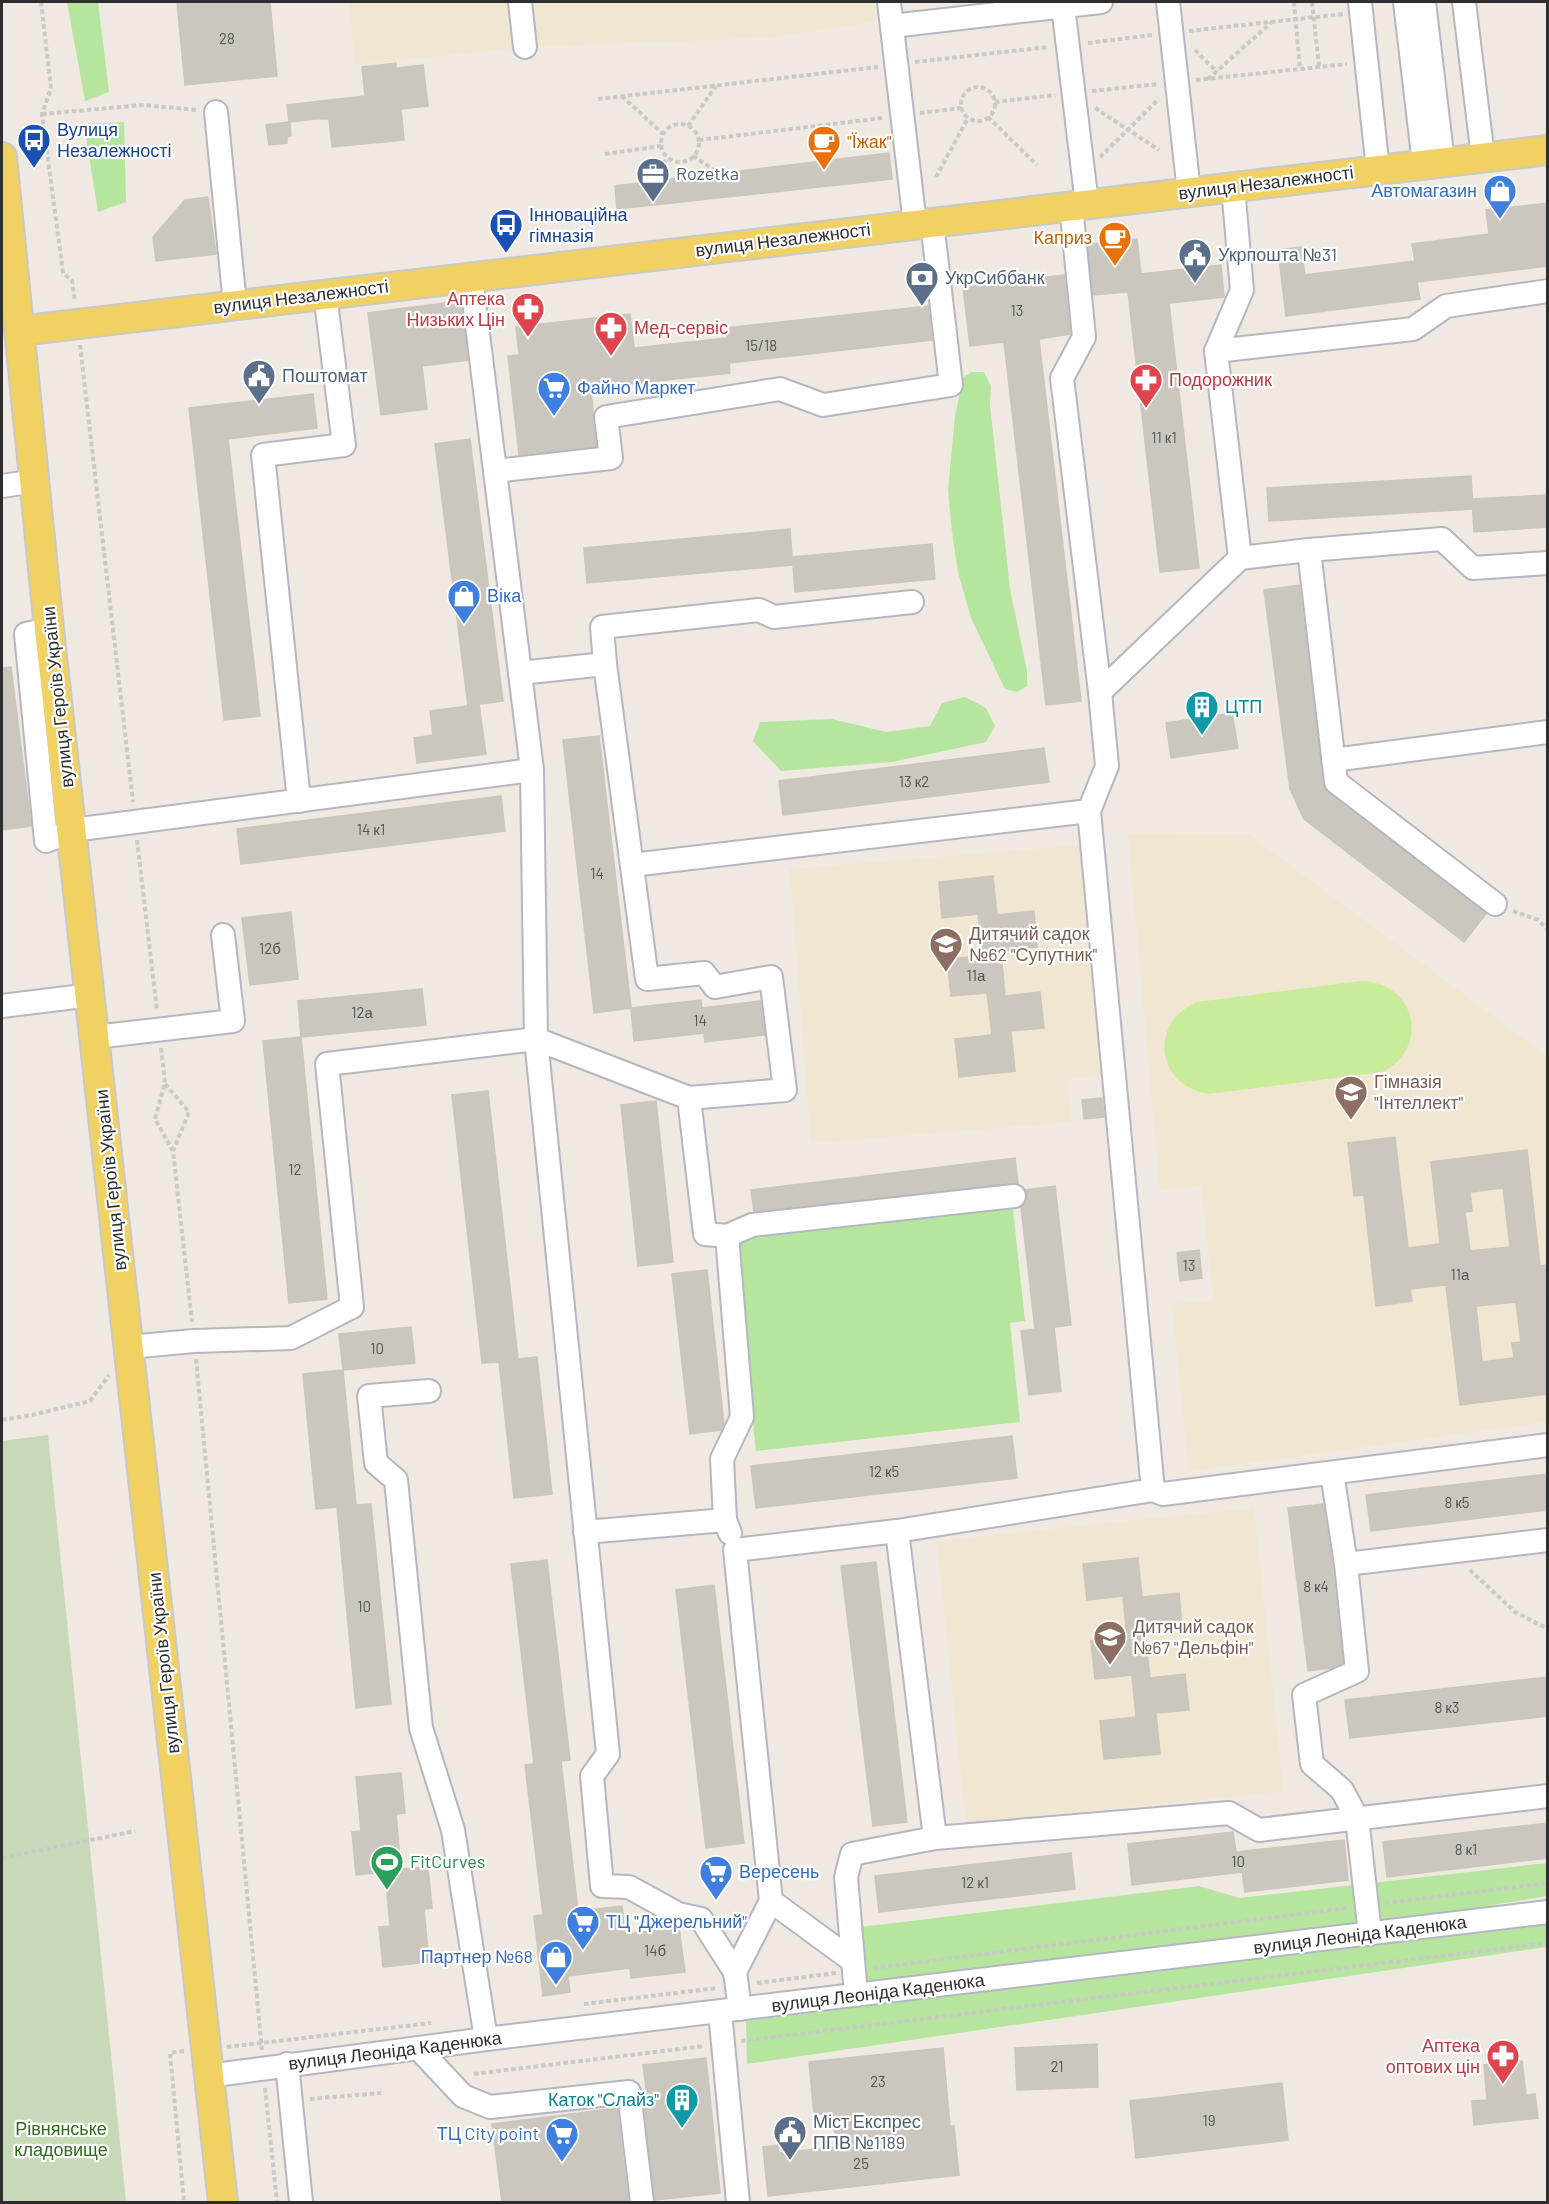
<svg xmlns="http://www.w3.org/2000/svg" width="1549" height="2204" viewBox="0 0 1549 2204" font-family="Barlow,sans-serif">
<rect width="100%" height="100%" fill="#efe9e1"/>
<g fill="#f0e6d1">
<polygon points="349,2 872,2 874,22 766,38 525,47 355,65"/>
<polygon points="1128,833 1248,834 1547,1056 1547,1422 1189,1471 1172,1304 1214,1300 1201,1186 1160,1190"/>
<polygon points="1084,845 1101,1076 1067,1079 1071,1122 811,1143 790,869"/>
<polygon points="1254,1508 1283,1791 966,1824 937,1541"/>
</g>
<g fill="#b6e59e">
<polygon points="67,2 98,2 109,92 85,101"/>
<polygon points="124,122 126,202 98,212 84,124"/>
<polygon points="971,372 984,372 991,386 990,405 1010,589 1027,671 1027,686 1017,692 1005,689 971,618 958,572 952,532 948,490 955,416 963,378"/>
<polygon points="965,697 986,708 995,726 986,742 892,762 781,771 753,741 760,722 832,719 886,732 930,726 942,703"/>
<polygon points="1012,1200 1025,1321 1010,1323 1020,1422 756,1451 733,1231"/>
<polygon points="1547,1863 1547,1896 1428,1916 865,1982 861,1927 1199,1886 1240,1898"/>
<polygon points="1547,1922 1547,1947 747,2064 746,2021"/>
</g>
<polygon fill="#c8d9b8" points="48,1435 126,2202 2,2202 2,1441"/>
<path fill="#c9ec9a" d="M1361 981C1416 982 1431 1048 1382 1072L1208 1094C1156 1085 1148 1023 1197 1002Z"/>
<g fill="#cbc7bf" stroke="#cbc5ba" stroke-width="1.5" fill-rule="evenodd">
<polygon points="177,2 270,2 277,76 185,85"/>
<polygon points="396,63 396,68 423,65 428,106 401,109 404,140 332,147 329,119 315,119 290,122 291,136 287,137 287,143 269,145 266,125 289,122 287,105 365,96 362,67"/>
<polygon points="889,153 892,179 617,209 615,186"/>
<polygon points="208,197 216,254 156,261 153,237 185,200"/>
<polygon points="1548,203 1548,266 1417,282 1420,299 1286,316 1278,250 1301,247 1305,275 1415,261 1412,244 1489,234 1486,210"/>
<polygon points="1137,239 1141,274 1221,265 1224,297 1169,303 1199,568 1160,572 1128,292 1093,295 1088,244"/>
<polygon points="1064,275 1070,334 1039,339 1081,701 1046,705 1004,342 970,346 963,287"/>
<polygon points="460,301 468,360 422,366 427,409 381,415 368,313"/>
<polygon points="928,306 932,340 729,363 730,373 591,388 596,446 519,455 508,356 519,355 516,327 630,314 634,348 727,338 726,328"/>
<polygon points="313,394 317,428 228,439 260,716 224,720 189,408"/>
<polygon points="470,439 503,701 479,704 486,754 417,763 414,738 433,735 430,711 468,706 435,444"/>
<polygon points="1471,476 1473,509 1269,521 1267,488"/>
<polygon points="1548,495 1548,527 1474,532 1472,499"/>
<polygon points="790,529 792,557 932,544 935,579 795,592 793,565 587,583 584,548"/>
<polygon points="1299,585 1324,788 1486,914 1464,942 1304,819 1290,789 1264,590"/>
<polygon points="11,667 31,826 2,830 2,668"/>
<polygon points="1232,713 1238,748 1171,758 1166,723"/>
<polygon points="599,736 631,1008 594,1013 563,740"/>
<polygon points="1044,748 1049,782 783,815 779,781"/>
<polygon points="501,796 505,831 241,864 237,829"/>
<polygon points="993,876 997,915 1034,911 1037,947 1001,951 1005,996 1040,992 1044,1028 1011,1031 1015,1071 959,1077 955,1039 992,1035 987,993 951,996 947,959 983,956 978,914 942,918 939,882"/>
<polygon points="291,912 298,979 250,985 242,918"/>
<polygon points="422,989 426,1025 301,1037 298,1001"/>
<polygon points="701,1000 702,1008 760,1001 765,1035 705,1042 704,1033 634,1041 631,1008"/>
<polygon points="301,1037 327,1299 289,1303 263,1041"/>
<polygon points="488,1091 518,1359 537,1357 552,1494 514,1498 499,1362 482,1363 452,1095"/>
<polygon points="1102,1098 1104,1117 1084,1119 1082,1100"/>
<polygon points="656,1101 673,1262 638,1266 621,1105"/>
<path d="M1395 1137 1408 1248 1440 1244 1431 1162 1527 1150 1540 1266 1548 1265V1303H1545L1548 1321V1394L1460 1405 1446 1285 1410 1289 1412 1301 1376 1306 1364 1195 1354 1196 1348 1143ZM1503 1188 1510 1247 1470 1251 1465 1212 1472 1211 1470 1192ZM1516 1302 1521 1342 1512 1343 1514 1358 1482 1362 1476 1306Z"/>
<polygon points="1015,1158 1018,1183 754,1211 751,1190"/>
<polygon points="1055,1186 1071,1325 1054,1327 1061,1391 1029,1395 1021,1331 1035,1329 1021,1207 1027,1201 1026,1190"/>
<polygon points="1199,1250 1202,1278 1180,1281 1177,1253"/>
<polygon points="707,1270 724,1424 721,1430 690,1434 672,1274"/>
<polygon points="411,1327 415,1363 343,1370 339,1334"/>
<polygon points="343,1370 356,1505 371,1504 391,1704 356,1708 337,1507 316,1509 303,1374"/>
<polygon points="1012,1436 1017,1478 756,1508 751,1466"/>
<polygon points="1548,1474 1548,1510 1371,1531 1366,1495"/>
<polygon points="1323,1504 1331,1556 1343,1663 1331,1668 1308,1671 1288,1508"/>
<polygon points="1138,1558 1142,1597 1179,1593 1182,1629 1145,1633 1150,1678 1185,1674 1189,1710 1156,1713 1160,1754 1104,1759 1100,1721 1136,1717 1132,1675 1095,1679 1091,1641 1127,1638 1123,1596 1087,1600 1083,1564"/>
<polygon points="547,1560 570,1760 561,1761 578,1911 622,1906 625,1934 679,1928 685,1972 631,1978 630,1968 568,1976 570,1992 543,1996 534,1916 543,1915 525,1765 534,1764 511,1564"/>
<polygon points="876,1562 907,1822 873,1826 841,1566"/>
<polygon points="714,1585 744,1843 706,1848 676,1590"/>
<polygon points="1548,1677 1548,1716 1350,1738 1345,1700"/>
<polygon points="401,1773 405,1813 396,1814 401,1869 428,1867 432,1908 424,1909 429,1962 383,1967 379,1927 390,1926 385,1872 356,1875 352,1832 361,1831 356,1777"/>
<polygon points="1548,1823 1548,1858 1387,1877 1383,1842"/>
<polygon points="1233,1832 1236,1852 1344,1840 1348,1880 1245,1892 1242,1872 1132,1885 1128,1844"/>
<polygon points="1071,1853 1075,1889 879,1912 875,1876"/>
<polygon points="1097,2044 1098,2087 1017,2090 1015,2048"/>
<polygon points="943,2048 950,2126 954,2126 959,2175 768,2196 763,2147 778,2145 779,2153 836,2147 833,2113 814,2115 809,2062"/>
<polygon points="706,2058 720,2193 655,2200 644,2105 648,2105 643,2065"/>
<polygon points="1522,2061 1526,2095 1535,2094 1538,2118 1474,2125 1472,2101 1487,2100 1484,2065"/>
<polygon points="1282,2083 1288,2140 1136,2158 1130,2101"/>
<polygon points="617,2108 628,2202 502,2202 492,2124"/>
</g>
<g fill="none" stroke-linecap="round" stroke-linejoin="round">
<g stroke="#b4b7c1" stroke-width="26">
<g id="minor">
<polyline points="520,2 525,47"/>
<polyline points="889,2 915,224"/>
<polyline points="1168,2 1189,192"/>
<polyline points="1360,2 1378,170"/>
<polyline points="1405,2 1424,164"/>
<polyline points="1424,2 1443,162"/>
<polyline points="1464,2 1483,157"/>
<polyline points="1063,6 1087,204"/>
<polyline points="892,26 1101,2"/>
<polyline points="216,112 235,305"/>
<polyline points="1233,187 1242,290 1216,351 1240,558"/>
<polyline points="1071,206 1084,337 1062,378 1100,692 1107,766 1089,811 1153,1490"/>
<polyline points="471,277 532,770 536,1039 608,1754 592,1776 602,1886 629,1887 678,1914 701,1919 735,1972"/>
<polyline points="1216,351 1413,329 1446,306 1548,291"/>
<polyline points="495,471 611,458 606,417 780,389 823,405 951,385 932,222"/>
<polyline points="2,486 35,481"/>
<polyline points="1309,550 1442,539 1473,568 1548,563"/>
<polyline points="49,629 26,634 46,841 73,830 532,770"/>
<polyline points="605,664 602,627 759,610 774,617 912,602"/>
<polyline points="520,673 605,664 647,979 704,973 715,987 771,977 785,1090 689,1098"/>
<polyline points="1100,692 1240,558 1309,550 1336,782 1495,904"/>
<polyline points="1333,760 1548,732"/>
<polyline points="299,801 263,455 344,445 325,294"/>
<polyline points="632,865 1089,811"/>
<polyline points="2,1006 91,995"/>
<polyline points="95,1037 233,1021 223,935"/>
<polyline points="727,1236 752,1225 1014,1196"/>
<polyline points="129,1347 194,1341 291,1338 352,1307 327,1064 536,1039 689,1098 705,1234 727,1236 742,1417 722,1459 725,1520"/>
<polyline points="429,1391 369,1396 376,1463 396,1480 421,1728 453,1830 486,2039"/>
<polyline points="1332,1473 1346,1564 1357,1671 1304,1695 1312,1764 1342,1790 1357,1818 1370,1934"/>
<polyline points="585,1532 725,1520 730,1533"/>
<polyline points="1346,1564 1548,1540"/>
<polyline points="935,1838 1229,1813 1259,1830 1548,1796"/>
<polyline points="853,1961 771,1901 735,1550 897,1531"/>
<polyline points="856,1995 846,1877 852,1854 935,1838 897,1531 1153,1490 1163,1494 1548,1445"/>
<polyline points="740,2009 735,1972 771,1901"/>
<polyline points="720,2012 738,2202"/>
<polyline points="418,2048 463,2096 490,2107 629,2092 642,2202"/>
<polyline points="287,2064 301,2202"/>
<polyline points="208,2076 486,2039 1548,1912"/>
</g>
</g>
<g stroke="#c9c9c9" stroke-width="32">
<g id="major">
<polyline points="2,157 49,629 223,2202"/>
<polyline points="19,331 1548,150"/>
</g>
</g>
<g stroke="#c9c9c9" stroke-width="4" stroke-dasharray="4.5 3" stroke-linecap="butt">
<polyline points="41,2 51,88 42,114 63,273 72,281 75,302"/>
<polyline points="1294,2 1300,69"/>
<polyline points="1312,2 1319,66"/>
<polyline points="1189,31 1343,14"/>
<polyline points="1088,43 1152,35"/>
<polyline points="1195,50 1217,72"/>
<polyline points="915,62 1048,47"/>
<polyline points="1208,79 1272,22"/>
<polyline points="1196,80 1347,64"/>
<circle cx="978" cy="104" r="17"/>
<polyline points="1092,91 1159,84"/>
<polyline points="622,96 663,134"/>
<polyline points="598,99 878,67"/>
<polyline points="995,102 1055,95"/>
<polyline points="1095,108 1159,150"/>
<polyline points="920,113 961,108"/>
<polyline points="42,114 143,105 197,110"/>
<polyline points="988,117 1037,165"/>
<circle cx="680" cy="143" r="19"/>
<polyline points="688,126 716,86"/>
<polyline points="699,140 883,118"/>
<polyline points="605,154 661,146"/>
<polyline points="693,156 718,172"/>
<polyline points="1100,157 1159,99"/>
<polyline points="936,177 968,118"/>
<polyline points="648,180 668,158"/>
<polyline points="80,345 133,802"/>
<polyline points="137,840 157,1011"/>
<polyline points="1513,911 1538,920 1548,930"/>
<polyline points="161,1048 165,1083 155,1119 173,1151 192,1322"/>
<polyline points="165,1084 189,1112 173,1151"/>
<polyline points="196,1359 262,2050"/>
<polyline points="2,1420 32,1415 90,1401 109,1375"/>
<polyline points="1470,1570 1515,1612 1548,1629"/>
<polyline points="2,1858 135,1831"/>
<polyline points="1385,1903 1548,1883"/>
<polyline points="873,1968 1348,1908"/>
<polyline points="757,1983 836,1973"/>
<polyline points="584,2004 717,1988"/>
<polyline points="741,2041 1548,1943"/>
<polyline points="227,2047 431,2023"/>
<polyline points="184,2051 170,2053 184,2202"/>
<polyline points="474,2074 704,2046"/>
<polyline points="265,2088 277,2202"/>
<polyline points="310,2099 381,2093"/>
</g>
<use href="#minor" stroke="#fff" stroke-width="22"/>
<use href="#major" stroke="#f2d163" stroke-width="28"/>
</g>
<defs>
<g id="bus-pin" transform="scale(1.725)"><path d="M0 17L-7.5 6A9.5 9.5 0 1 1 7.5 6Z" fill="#1a4fb4" stroke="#fff"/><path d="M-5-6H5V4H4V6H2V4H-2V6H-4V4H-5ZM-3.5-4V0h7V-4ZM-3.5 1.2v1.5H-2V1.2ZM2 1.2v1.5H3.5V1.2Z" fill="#fff"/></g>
<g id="cafe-pin" transform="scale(1.725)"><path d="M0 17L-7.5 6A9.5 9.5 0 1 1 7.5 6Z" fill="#e8710a" stroke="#fff"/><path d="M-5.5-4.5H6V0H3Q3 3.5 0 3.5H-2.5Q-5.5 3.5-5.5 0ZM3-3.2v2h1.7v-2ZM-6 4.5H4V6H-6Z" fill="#fff"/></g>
<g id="office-pin" transform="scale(1.725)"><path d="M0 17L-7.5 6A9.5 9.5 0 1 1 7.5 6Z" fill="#5c6f8a" stroke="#fff"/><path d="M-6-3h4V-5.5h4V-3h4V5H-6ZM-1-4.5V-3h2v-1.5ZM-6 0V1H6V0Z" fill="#fff"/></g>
<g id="shop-pin" transform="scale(1.725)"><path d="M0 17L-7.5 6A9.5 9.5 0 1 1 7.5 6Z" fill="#3f7fe0" stroke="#fff"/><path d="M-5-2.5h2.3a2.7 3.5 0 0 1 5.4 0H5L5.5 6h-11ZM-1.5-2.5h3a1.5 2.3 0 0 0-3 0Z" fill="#fff"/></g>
<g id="civic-pin" transform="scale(1.725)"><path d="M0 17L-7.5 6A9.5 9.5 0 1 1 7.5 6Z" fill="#5c6f8a" stroke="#fff"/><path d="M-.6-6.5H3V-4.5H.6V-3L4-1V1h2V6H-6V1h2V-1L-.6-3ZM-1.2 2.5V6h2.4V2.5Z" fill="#fff"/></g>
<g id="bank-pin" transform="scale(1.725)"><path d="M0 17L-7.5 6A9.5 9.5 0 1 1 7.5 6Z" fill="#5c6f8a" stroke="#fff"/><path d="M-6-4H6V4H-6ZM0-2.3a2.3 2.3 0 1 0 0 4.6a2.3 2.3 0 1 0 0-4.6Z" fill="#fff"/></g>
<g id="pharmacy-pin" transform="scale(1.725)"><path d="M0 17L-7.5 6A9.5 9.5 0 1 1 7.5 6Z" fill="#e0444e" stroke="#fff"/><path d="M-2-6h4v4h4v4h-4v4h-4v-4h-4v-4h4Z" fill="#fff"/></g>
<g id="supermarket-pin" transform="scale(1.725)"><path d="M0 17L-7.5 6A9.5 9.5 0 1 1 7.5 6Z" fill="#3f7fe0" stroke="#fff"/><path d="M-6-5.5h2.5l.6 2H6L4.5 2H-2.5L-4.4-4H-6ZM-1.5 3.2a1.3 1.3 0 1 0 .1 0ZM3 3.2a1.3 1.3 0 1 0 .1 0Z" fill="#fff"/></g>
<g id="building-pin" transform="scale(1.725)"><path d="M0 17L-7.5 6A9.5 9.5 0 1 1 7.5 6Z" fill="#0f9aa8" stroke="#fff"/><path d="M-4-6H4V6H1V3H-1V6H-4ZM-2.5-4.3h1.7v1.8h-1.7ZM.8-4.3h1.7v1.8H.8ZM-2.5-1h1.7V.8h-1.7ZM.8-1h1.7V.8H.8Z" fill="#fff"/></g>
<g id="school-pin" transform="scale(1.725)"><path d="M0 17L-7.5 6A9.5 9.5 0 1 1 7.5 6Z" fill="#8d6e63" stroke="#fff"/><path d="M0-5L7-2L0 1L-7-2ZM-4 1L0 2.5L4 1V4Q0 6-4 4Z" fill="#fff"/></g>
<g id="stadium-pin" transform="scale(1.725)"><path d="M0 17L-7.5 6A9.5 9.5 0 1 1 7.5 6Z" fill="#2e9e5b" stroke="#fff"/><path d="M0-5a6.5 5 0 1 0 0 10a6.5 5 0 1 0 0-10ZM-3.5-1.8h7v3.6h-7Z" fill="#fff"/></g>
</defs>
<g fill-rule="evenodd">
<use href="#bus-pin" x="34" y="140"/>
<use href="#cafe-pin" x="824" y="142"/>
<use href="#office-pin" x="653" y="174"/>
<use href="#shop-pin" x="1500" y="191"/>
<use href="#bus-pin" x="506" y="225"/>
<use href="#cafe-pin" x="1115" y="238"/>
<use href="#civic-pin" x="1195" y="255"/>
<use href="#bank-pin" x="922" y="278"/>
<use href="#pharmacy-pin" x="528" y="309"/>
<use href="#pharmacy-pin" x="611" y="328"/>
<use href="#civic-pin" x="259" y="376"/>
<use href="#pharmacy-pin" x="1146" y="380"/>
<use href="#supermarket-pin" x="554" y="388"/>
<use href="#shop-pin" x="464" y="596"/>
<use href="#building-pin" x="1202" y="707"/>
<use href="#school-pin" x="946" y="944"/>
<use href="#school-pin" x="1351" y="1092"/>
<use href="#school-pin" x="1110" y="1637"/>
<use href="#stadium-pin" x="387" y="1862"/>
<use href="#supermarket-pin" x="716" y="1872"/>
<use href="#supermarket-pin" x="583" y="1922"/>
<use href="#shop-pin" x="556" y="1957"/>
<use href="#pharmacy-pin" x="1503" y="2056"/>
<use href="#building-pin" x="682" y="2100"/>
<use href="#civic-pin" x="790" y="2132"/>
<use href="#supermarket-pin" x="562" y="2134"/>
</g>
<g text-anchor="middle" stroke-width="4.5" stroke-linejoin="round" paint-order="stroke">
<g font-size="15" fill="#555452">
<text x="227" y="44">28</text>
<text x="1017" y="316">13</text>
<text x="761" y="351">15/18</text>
<text x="1164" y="443">11 к1</text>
<text x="914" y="787">13 к2</text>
<text x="371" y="835">14 к1</text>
<text x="597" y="879">14</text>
<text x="270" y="954">12б</text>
<text x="976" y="981">11а</text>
<text x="362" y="1018">12а</text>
<text x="700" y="1026">14</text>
<text x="295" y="1175">12</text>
<text x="1189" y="1271">13</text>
<text x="1460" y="1280">11а</text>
<text x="377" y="1354">10</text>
<text x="884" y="1477">12 к5</text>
<text x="1457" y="1508">8 к5</text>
<text x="1316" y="1592">8 к4</text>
<text x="364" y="1612">10</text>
<text x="1447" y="1713">8 к3</text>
<text x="1466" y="1855">8 к1</text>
<text x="1238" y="1867">10</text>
<text x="975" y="1888">12 к1</text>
<text x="655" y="1956">14б</text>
<text x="1057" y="2072">21</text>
<text x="878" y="2087">23</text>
<text x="1209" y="2126">19</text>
<text x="861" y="2169">25</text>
</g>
<g font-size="18" fill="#164399" stroke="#fff" text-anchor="start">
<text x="57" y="136">Вулиця<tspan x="57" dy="21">Незалежності</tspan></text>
<text x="529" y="221">Інноваційна<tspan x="529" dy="21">гімназія</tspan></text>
</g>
<g font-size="18" fill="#c56008" stroke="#fff" text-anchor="start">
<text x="847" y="148">"Їжак"</text>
<text x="1092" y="244" text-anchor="end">Каприз</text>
</g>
<g font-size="18" fill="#4e5e75" stroke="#fff" text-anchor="start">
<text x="676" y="180">Rozetka</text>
<text x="1218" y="261">Укрпошта №31</text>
<text x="945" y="284">УкрСиббанк</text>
<text x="282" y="382">Поштомат</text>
<text x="813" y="2128">Міст Експрес<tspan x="813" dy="21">ППВ №1189</tspan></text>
</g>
<g font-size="18" fill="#2e2e2e" stroke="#fff">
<text transform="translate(1266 183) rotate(-7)" y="6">вулиця Незалежності</text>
<text transform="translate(783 240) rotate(-7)" y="6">вулиця Незалежності</text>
<text transform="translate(301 297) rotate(-7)" y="6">вулиця Незалежності</text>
<text transform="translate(58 697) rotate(-96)" y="6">вулиця Героїв України</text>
<text transform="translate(111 1180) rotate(-96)" y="6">вулиця Героїв України</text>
<text transform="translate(164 1663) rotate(-96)" y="6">вулиця Героїв України</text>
<text transform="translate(1360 1935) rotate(-7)" y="6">вулиця Леоніда Каденюка</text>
<text transform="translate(878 1993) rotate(-7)" y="6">вулиця Леоніда Каденюка</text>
<text transform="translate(395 2051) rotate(-7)" y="6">вулиця Леоніда Каденюка</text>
</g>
<g font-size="18" fill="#366cbe" stroke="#fff" text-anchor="start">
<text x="1477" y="197" text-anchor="end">Автомагазин</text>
<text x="577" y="394">Файно Маркет</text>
<text x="487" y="602">Віка</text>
<text x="739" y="1878">Вересень</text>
<text x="606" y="1928">ТЦ "Джерельний"</text>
<text x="533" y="1963" text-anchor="end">Партнер №68</text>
<text x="539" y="2140" text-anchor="end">ТЦ City point</text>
</g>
<g font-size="18" fill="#be3a42" stroke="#fff" text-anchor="end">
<text x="505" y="305">Аптека<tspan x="505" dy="21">Низьких Цін</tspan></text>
<text x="634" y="334" text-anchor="start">Мед-сервіс</text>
<text x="1169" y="386" text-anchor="start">Подорожник</text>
<text x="1480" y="2052">Аптека<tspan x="1480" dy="21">оптових цін</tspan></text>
</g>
<g font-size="18" fill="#0d838f" stroke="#fff" text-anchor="start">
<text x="1225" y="713">ЦТП</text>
<text x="659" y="2106" text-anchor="end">Каток "Слайз"</text>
</g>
<g font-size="18" fill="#785e54" stroke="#fff" text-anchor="start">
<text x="969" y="940">Дитячий садок<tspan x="969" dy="21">№62 "Супутник"</tspan></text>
<text x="1374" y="1088">Гімназія<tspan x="1374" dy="21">"Інтеллект"</tspan></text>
<text x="1133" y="1633">Дитячий садок<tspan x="1133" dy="21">№67 "Дельфін"</tspan></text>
</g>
<g font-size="18" fill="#27864d" stroke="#fff" text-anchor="start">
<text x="410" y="1868">FitCurves</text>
</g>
<g font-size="18" fill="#2c6e1b" stroke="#fff">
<text x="61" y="2135">Рівнянське<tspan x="61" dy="21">кладовище</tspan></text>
</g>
</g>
<rect width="1549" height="2204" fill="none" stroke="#2e2e2e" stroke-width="6"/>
</svg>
